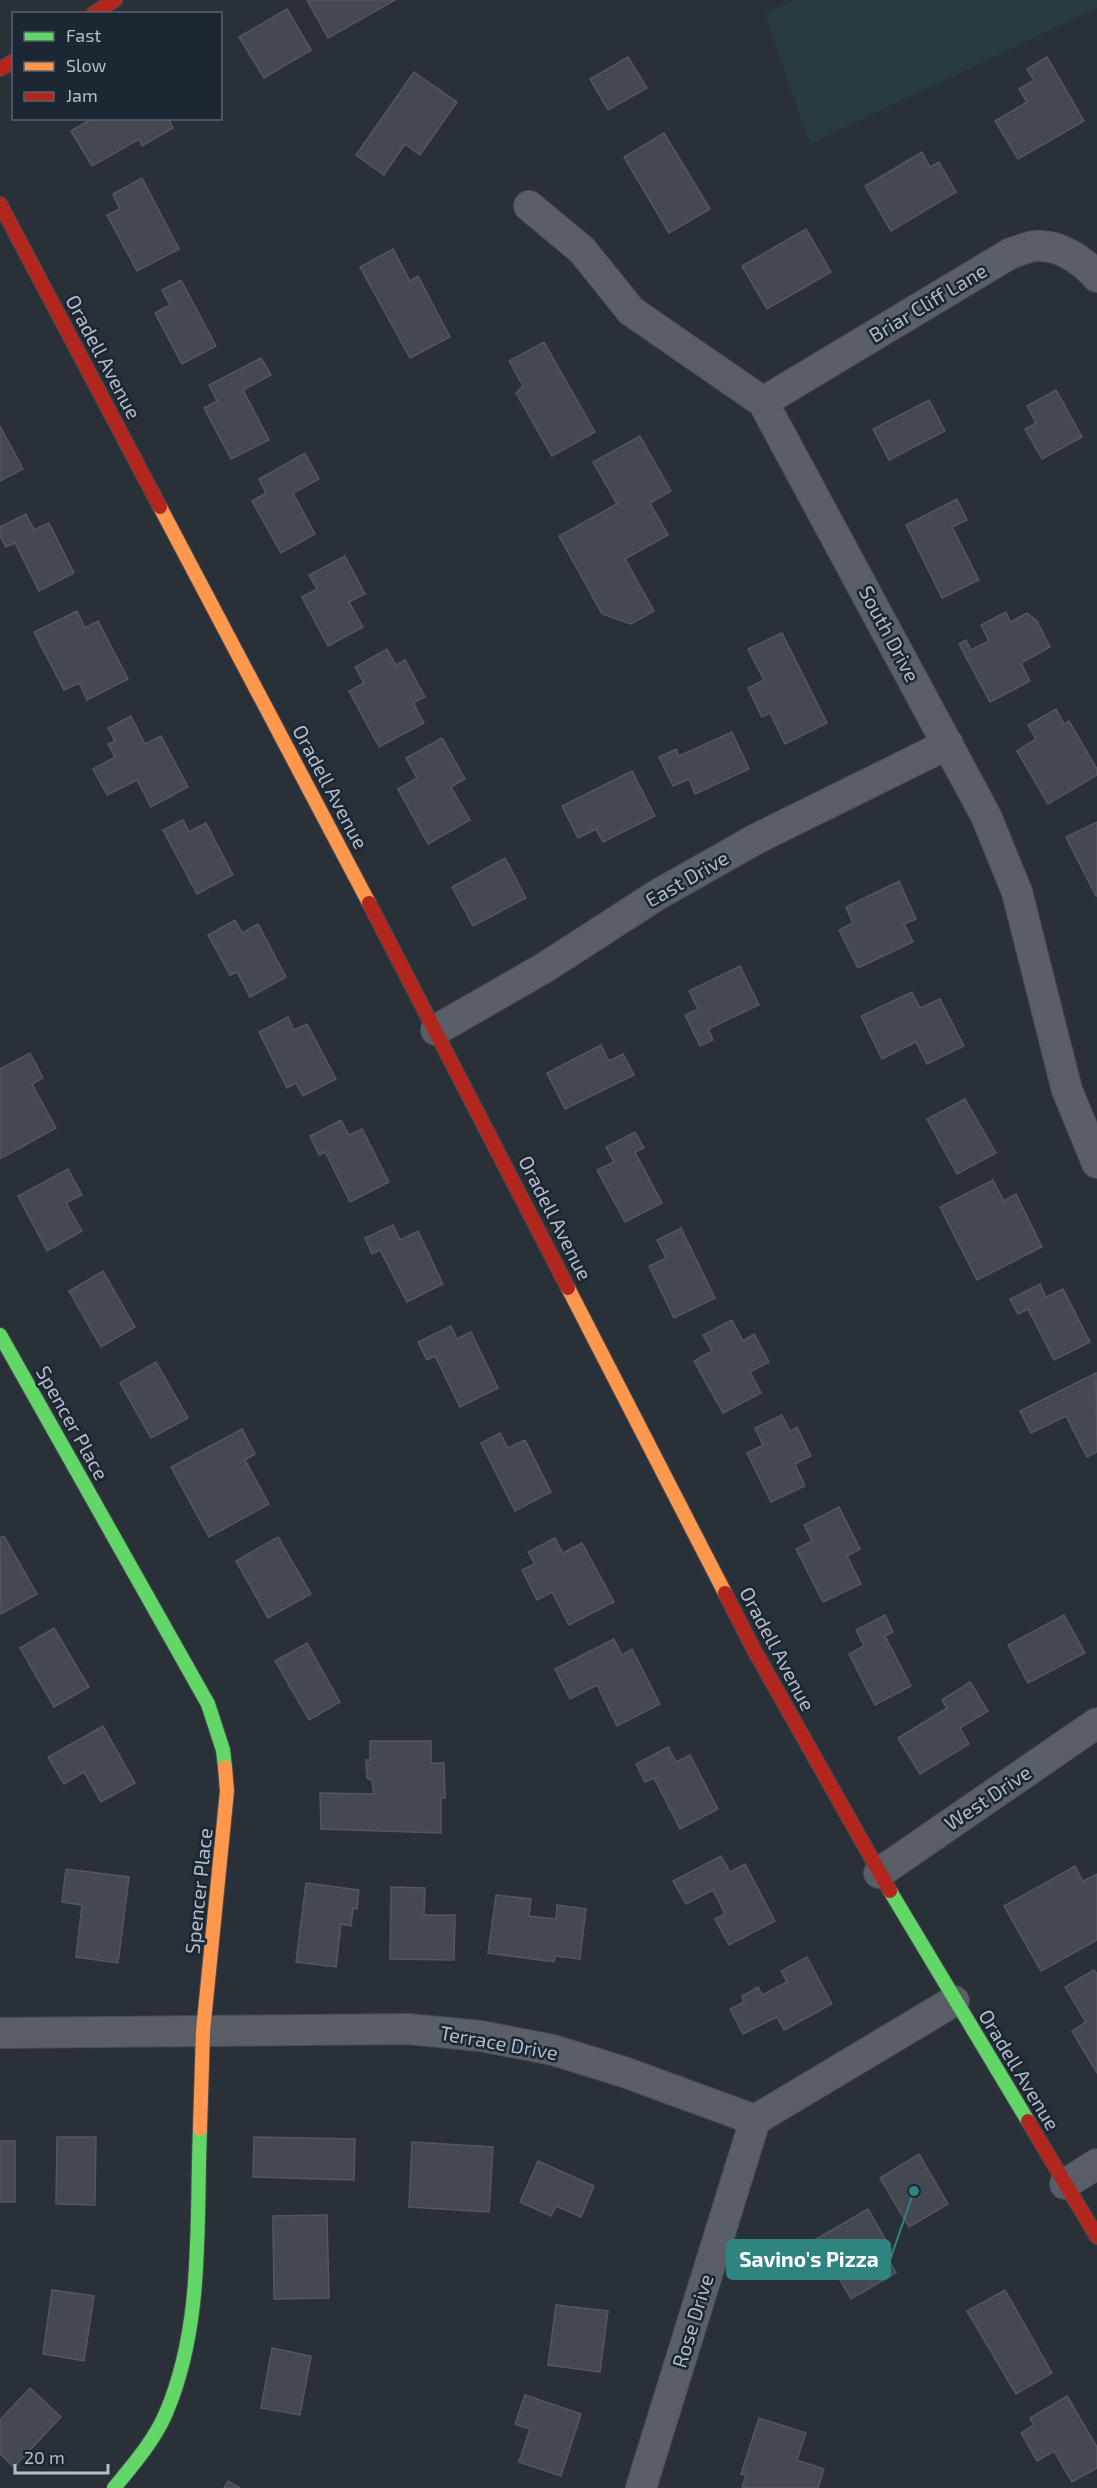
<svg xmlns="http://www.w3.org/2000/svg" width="1097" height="2488" viewBox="0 0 1097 2488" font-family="'Exo 2',sans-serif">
<rect width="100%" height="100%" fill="#2a3038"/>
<polygon fill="#273a3e" points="795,0 1097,0 1097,8 810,144 764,13"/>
<g fill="#444950" stroke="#52575f" stroke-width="1.5">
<polygon points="307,0 395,0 328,38"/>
<polygon points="287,9 311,50 264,78 239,37"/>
<polygon points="628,57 647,88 608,110 590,79"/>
<polygon points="1047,57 1084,121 1018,159 995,121 1027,102 1019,89 1034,80 1027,69"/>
<polygon points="414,72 457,102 420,155 405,144 384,175 356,155"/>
<polygon points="93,118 168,118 173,128 142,146 139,139 92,166 71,131"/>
<polygon points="664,133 710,209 669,233 624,157"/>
<polygon points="922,152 930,167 939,162 956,192 891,231 865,186"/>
<polygon points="142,178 179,249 137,271 107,215 120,209 113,194"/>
<polygon points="806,229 831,272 767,309 742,266"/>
<polygon points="393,249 410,281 418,276 450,337 410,358 360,267"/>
<polygon points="181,280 216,346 182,364 155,313 170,305 162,290"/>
<polygon points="544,342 595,432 552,456 516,393 523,386 509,361"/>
<polygon points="261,358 271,375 243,390 269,440 231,459 204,408 217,401 209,385"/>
<polygon points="1056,390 1082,437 1042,459 1025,429 1036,423 1027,406"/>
<polygon points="929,400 945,431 889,460 873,429"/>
<polygon points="0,426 23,469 0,481"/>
<polygon points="640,436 671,491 650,503 668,535 625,559 654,611 631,624 602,614 559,536 617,504 593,462"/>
<polygon points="305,453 319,479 293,493 315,534 281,553 252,501 266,493 259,479"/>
<polygon points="957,499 967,520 952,527 979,580 942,598 906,525"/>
<polygon points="26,514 34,530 49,523 74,573 39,591 15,543 6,547 0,536 0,527"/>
<polygon points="345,556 365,594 349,602 363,627 328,646 302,597 317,589 309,575"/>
<polygon points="77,611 85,628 98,621 128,679 87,700 79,683 64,690 34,632"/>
<polygon points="1006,612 1010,622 1027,613 1037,621 1050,647 1021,663 1030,681 990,702 959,644 966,640 971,650 989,641 981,625"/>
<polygon points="782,633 827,723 785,744 770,713 762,717 748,688 764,680 748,649"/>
<polygon points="387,649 396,665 405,660 425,697 413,703 424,723 379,747 349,691 364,683 355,667"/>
<polygon points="1056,709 1064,724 1069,721 1097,769 1097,775 1048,804 1017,751 1036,739 1028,725"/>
<polygon points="131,716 145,744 161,736 188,787 151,807 137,780 107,795 93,769 115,757 108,744 115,741 108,728"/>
<polygon points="732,732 749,769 695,794 689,779 673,786 659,757 676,749 679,756"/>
<polygon points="442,738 465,779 451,787 470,820 428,844 398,789 417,778 406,758"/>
<polygon points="632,771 655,816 603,842 596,829 578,838 562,806"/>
<polygon points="183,820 189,832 206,823 233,875 197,894 163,830"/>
<polygon points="1097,822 1097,896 1096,896 1066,837"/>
<polygon points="505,858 526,898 473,926 452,887"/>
<polygon points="899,881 916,919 904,924 913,942 858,968 839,930 853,923 846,907"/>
<polygon points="235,920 242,933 258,924 286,977 250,997 237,972 230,975 208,935"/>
<polygon points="740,966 759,1005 708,1029 713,1040 700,1046 685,1015 698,1009 689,991"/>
<polygon points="912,992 920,1008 940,999 964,1046 927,1064 916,1042 882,1059 861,1016"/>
<polygon points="288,1017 294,1030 307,1024 336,1079 303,1096 296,1083 287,1088 259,1032"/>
<polygon points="601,1045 609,1061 623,1054 634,1075 565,1109 547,1073"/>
<polygon points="30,1053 43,1078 32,1084 56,1128 0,1159 0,1069"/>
<polygon points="965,1099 996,1153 957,1174 927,1119"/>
<polygon points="341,1120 349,1135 362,1129 389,1182 350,1202 325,1152 319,1155 310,1136"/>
<polygon points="635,1132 644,1148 635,1152 662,1203 625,1222 597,1170 614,1162 606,1147"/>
<polygon points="68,1169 82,1195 66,1203 82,1231 47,1251 18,1196"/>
<polygon points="993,1180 1004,1201 1016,1194 1042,1247 977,1280 940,1207"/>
<polygon points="393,1225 400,1240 418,1231 443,1284 407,1302 380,1250 372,1254 365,1238"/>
<polygon points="681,1228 715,1298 674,1318 649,1266 666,1258 657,1240"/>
<polygon points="103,1271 135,1327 101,1347 69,1291"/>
<polygon points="1040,1284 1046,1297 1063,1289 1090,1342 1054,1360 1028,1309 1018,1314 1010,1299"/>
<polygon points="732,1320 743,1341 754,1334 769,1362 750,1372 761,1393 723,1413 694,1361 712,1351 703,1335"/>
<polygon points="451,1326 457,1339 471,1332 498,1388 460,1407 435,1356 427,1360 418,1342"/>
<polygon points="156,1362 188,1418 151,1438 120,1383"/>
<polygon points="1096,1373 1097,1452 1087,1457 1066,1416 1031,1433 1020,1411"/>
<polygon points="782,1415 790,1431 797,1427 811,1456 795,1464 805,1486 771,1502 747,1453 763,1445 755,1428"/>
<polygon points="242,1429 255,1454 245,1460 269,1504 209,1537 171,1467"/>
<polygon points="500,1433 508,1448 525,1440 551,1492 515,1511 481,1443"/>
<polygon points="839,1507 860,1549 847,1556 861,1584 823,1602 796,1549 812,1541 804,1525"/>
<polygon points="4,1536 37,1594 1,1614 0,1538"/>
<polygon points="278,1537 311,1594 268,1618 236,1561"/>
<polygon points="555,1538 563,1553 582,1543 614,1602 569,1625 552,1592 537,1600 522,1570 535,1564 528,1552"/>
<polygon points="885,1615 893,1632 885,1636 911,1686 875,1705 849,1654 864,1646 856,1630"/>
<polygon points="1064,1615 1085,1653 1028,1683 1008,1645"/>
<polygon points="54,1628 89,1687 54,1707 20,1648"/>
<polygon points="614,1639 622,1655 632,1649 660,1704 617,1726 597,1685 570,1699 555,1669"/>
<polygon points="307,1643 340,1702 309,1720 275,1661"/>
<polygon points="970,1682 988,1711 960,1728 969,1744 920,1774 898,1738 947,1708 942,1700"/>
<polygon points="103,1726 135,1783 101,1802 84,1772 64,1784 48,1757"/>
<polygon points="370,1741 431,1741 431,1763 444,1763 445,1798 441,1798 441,1833 321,1829 320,1793 374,1794 372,1780 367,1778 366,1760 370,1760"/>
<polygon points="668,1747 676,1762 690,1755 718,1809 680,1829 654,1778 645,1782 636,1764"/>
<polygon points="721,1856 730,1872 745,1864 775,1921 729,1945 715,1919 725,1914 713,1890 686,1904 673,1881"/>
<polygon points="1075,1866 1083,1881 1097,1874 1097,1940 1041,1971 1004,1906"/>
<polygon points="66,1869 129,1877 118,1963 76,1957 82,1905 62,1902"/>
<polygon points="306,1883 359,1890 357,1909 353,1908 351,1926 341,1924 336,1967 296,1962"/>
<polygon points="391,1887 425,1888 424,1915 455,1915 454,1960 390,1959"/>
<polygon points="496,1895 531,1899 529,1916 556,1919 557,1905 586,1909 580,1959 555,1956 554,1962 488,1953"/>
<polygon points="807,1957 832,2004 784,2030 777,2017 743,2034 730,2009 744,2002 742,1996 758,1987 762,1995 787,1982 781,1971"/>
<polygon points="1094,1970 1097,1974 1097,2073 1072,2031 1086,2022 1065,1987"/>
<polygon points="57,2137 96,2137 95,2205 56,2204"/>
<polygon points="254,2137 355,2139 354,2180 253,2177"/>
<rect x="0" y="2141" width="15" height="61"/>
<polygon points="412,2142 493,2147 489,2212 409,2207"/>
<polygon points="919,2154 948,2204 909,2227 880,2178"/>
<polygon points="538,2161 594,2186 581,2217 556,2206 551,2216 520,2202"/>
<polygon points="868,2209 892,2251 886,2255 896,2273 851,2299 816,2239"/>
<polygon points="327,2215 329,2298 274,2299 273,2216"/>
<polygon points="52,2290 94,2296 84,2361 43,2354"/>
<polygon points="1005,2290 1052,2373 1016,2394 967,2311"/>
<polygon points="556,2305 608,2311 600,2372 548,2365"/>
<polygon points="272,2348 311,2356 300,2415 261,2408"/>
<polygon points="30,2388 61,2417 14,2467 0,2454 0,2420"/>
<polygon points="525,2395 581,2414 561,2476 519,2462 530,2429 515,2424"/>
<polygon points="1067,2396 1097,2447 1097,2468 1072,2482 1054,2451 1037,2461 1021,2433 1034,2425 1030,2418"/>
<polygon points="759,2418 806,2433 797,2460 824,2469 818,2488 742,2488 746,2475 741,2474"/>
<polygon points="228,2481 240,2488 224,2488"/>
</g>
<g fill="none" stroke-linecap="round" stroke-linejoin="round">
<g stroke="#484c53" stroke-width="32">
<g id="street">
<polyline points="529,206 582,250 631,311 763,402 986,816 1017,892 1067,1090 1097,1163"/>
<path d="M763 402 1011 253C1019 251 1027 247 1034 246 1058 244 1082 259 1097 277"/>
<polyline points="436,1030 544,968 657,895 756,839 948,744"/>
<polyline points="879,1873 1097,1723"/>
<polyline points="0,2033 408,2029 481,2036 553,2050 624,2072 755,2120 954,2001"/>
<polyline points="1065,2184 1097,2164"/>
<polyline points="641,2488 755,2120"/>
</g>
</g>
<g stroke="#484c53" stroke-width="16">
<g id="fast">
<polyline points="0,1335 208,1704 223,1750 225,1767"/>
<polyline points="890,1891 1028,2121"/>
<path d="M114 2488C133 2465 154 2441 166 2413 204 2324 196 2224 200 2129"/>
</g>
</g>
<g stroke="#484c53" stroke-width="16">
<g id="slow">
<polyline points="160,507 369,903"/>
<polyline points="568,1288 725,1593"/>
<polyline points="200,2129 203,2031 227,1791 225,1767"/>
</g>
</g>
<g stroke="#484c53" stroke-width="16">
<g id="jam">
<polyline points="93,14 115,0"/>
<polyline points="0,69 14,61"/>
<polyline points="0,204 160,507"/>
<polyline points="369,903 568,1288"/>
<polyline points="725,1593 753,1648 890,1891"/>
<polyline points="1028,2121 1097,2237"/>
</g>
</g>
<use href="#street" stroke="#5a5e66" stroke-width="30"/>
<use href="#fast" stroke="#63d668" stroke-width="14"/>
<use href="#slow" stroke="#ff974d" stroke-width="14"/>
<use href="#jam" stroke="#b3261e" stroke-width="14"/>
</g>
<g text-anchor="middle" stroke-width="5" stroke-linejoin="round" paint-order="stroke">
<g font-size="20" fill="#b4bcc9" stroke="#1d2633">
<text transform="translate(928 303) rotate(-31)" y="7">Briar Cliff Lane</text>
<text transform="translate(103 357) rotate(62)" y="7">Oradell Avenue</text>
<text transform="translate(889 634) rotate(62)" y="7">South Drive</text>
<text transform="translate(330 787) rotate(62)" y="7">Oradell Avenue</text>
<text transform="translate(687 879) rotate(-30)" y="7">East Drive</text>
<text transform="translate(555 1218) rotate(63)" y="7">Oradell Avenue</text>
<text transform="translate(72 1423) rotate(61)" y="7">Spencer Place</text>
<text transform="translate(777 1649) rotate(62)" y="7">Oradell Avenue</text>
<text transform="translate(988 1798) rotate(-34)" y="7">West Drive</text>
<text transform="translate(199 1891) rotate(-84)" y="7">Spencer Place</text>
<text transform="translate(499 2043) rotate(10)" y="7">Terrace Drive</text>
<text transform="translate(1019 2070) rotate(59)" y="7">Oradell Avenue</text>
<text transform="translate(693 2321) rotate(-73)" y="7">Rose Drive</text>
</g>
</g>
<path fill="none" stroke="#308480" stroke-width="2" d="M914 2191L890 2260"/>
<circle fill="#308480" stroke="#1d2633" stroke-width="2" cx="914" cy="2191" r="6"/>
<rect fill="#308480" stroke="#308480" stroke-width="2" x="727" y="2240" width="163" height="39" rx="6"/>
<g font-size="21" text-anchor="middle" font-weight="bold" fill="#fff">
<text x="809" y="2267">Savino's Pizza</text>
</g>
<rect x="12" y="12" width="210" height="108" fill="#1d2633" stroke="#59626f" stroke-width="1.5"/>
<rect x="24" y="32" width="30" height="9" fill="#63d668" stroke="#59626f" stroke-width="1.5"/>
<text x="66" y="42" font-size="18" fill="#b4bcc9">Fast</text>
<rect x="24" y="62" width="30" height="9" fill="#ff974d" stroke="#59626f" stroke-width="1.5"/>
<text x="66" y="72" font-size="18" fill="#b4bcc9">Slow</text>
<rect x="24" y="92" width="30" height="9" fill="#b3261e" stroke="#59626f" stroke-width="1.5"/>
<text x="66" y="102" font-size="18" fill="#b4bcc9">Jam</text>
<path d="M15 2464v9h93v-9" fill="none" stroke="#b4bcc9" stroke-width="3"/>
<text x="24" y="2464" font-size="18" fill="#b4bcc9" stroke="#1d2633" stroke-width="4.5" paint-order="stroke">20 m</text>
</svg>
